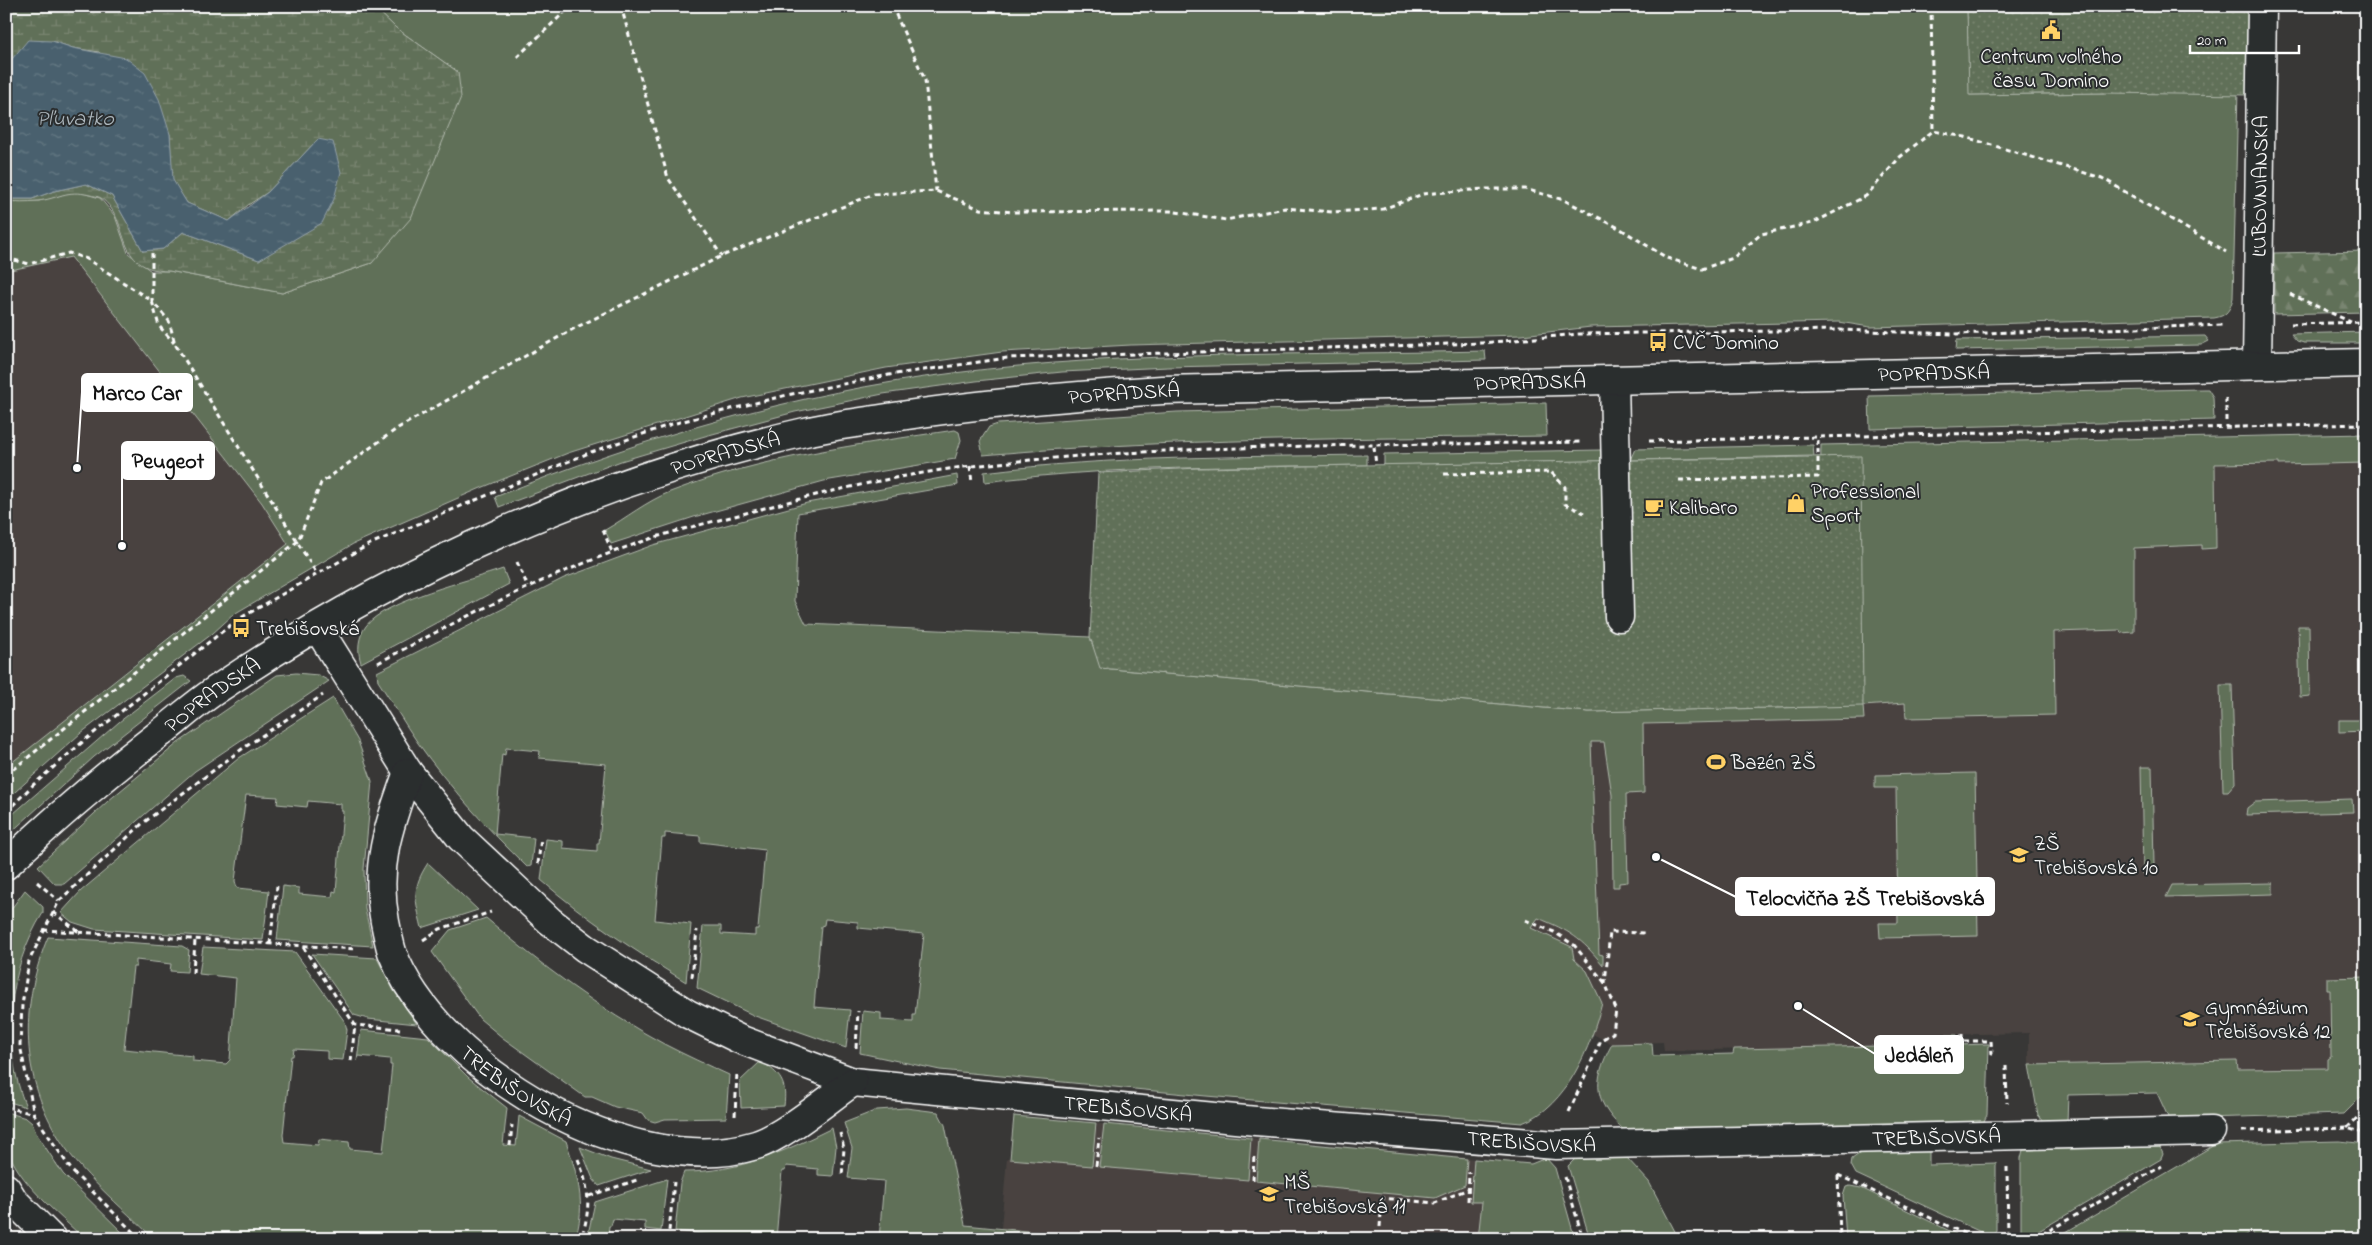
<svg xmlns="http://www.w3.org/2000/svg" width="2372" height="1245" viewBox="0 0 2372 1245" font-family="'Indie Flower',sans-serif">
<defs>
<pattern id="forest-firs" width="22" height="20" patternUnits="userSpaceOnUse" patternTransform="scale(1.25)"><rect width="22" height="20" fill="#617058"/><path d="M5 1l3.5 6h-7zM16 11l3.5 6h-7z" fill="#798571"/></pattern>
<pattern id="wetland-marsh" width="20" height="14" patternUnits="userSpaceOnUse" patternTransform="scale(1.25)"><rect width="20" height="14" fill="#617058"/><path d="M1 5h8M5 5V1M11 12h8M15 12V8" fill="none" stroke="#798571"/></pattern>
<pattern id="park-dots" width="8" height="8" patternUnits="userSpaceOnUse" patternTransform="scale(1.25)"><rect width="8" height="8" fill="#617058"/><path d="M2 2h.1M6 6h.1" fill="none" stroke="#798571" stroke-width="1.8" stroke-linecap="round"/></pattern>
<pattern id="water-ripples" width="26" height="14" patternUnits="userSpaceOnUse" patternTransform="scale(1.25)"><rect width="26" height="14" fill="#4a616e"/><path d="M2 4q2-2 4 0t4 0M15 11q2-2 4 0t4 0" fill="none" stroke="#657984"/></pattern>
</defs>
<rect width="100%" height="100%" fill="#383736"/>
<filter id="ink" filterUnits="userSpaceOnUse"><feTurbulence type="fractalNoise" baseFrequency=".02" numOctaves="2"/><feDisplacementMap in="SourceGraphic" scale="10" xChannelSelector="R" yChannelSelector="G"/><feConvolveMatrix kernelMatrix="1 2 1 2 8 2 1 2 1" color-interpolation-filters="sRGB"/></filter>
<g filter="url(#ink)">
<g fill="#494340">
<polygon points="71,257 262,503 288,544 148,653 6,768 6,271"/>
<polygon points="2366,446 2366,1092 2344,1114 2169,1119 2157,1093 2068,1095 2038,1115 2029,1065 2029,1033 1930,1035 1930,1045 1664,1051 1663,1042 1612,1044 1587,1031 997,1010 1090,637 1101,668 1589,712 1817,707 1861,456"/>
<polygon points="1014,1116 1531,1164 1539,1239 940,1239 942,1223 1001,1228 1007,1158 1010,1158"/>
</g>
<g fill="#617058" stroke="#b0b8ac">
<path d="M373 6H1967L1970 95 2104 93 2240 6 2233 298C2230 310 2227 316 2214 318L1870 327 1839 322 1591 327 1522 335 1131 345 1002 352 886 368 742 398 568 453 481 488 353 544 234 614 212 634 81 733 6 800V767L288 544 262 503 71 257 6 271V201H39L75 191 100 198 115 216 128 253 151 271H169L282 293 372 263 458 72 396 28Z"/>
<polygon points="2366,332 2366,343 2304,343 2297,341 2291,334"/>
<polygon points="2205,336 2209,341 2201,345 1956,350 1957,340"/>
<path d="M1485 351 1486 360 1168 367 1062 372 976 381 883 394 795 412 705 436 621 461 499 507 495 497C643 437 796 393 954 373 1127 351 1311 355 1485 351Z"/>
<polygon points="2203,389 2208,389 2213,397 2214,420 1870,429 1869,396"/>
<path d="M1546 403 1547 436C1359 439 1171 438 983 455L980 441 989 427 998 424 1177 412Z"/>
<path d="M955 430 959 432 961 440 955 459 824 481 694 517 611 544 605 530C626 518 647 501 670 492 761 457 860 444 955 430Z"/>
<path d="M2366 434V463L2279 465V463L2215 464 2216 548 2202 549V545L2134 548V632L2121 633 2120 630 2054 632 2055 715 1906 718 1905 703 1863 706 1864 719 1643 724 1644 793 1626 794 1628 882 1619 883V887H1613L1612 795 1604 742H1591L1599 954 1603 955V965C1581 938 1570 931 1538 918L1531 928 1572 947 1574 959 1587 971 1602 1003C1591 1046 1567 1107 1522 1123L1206 1096 940 1070 860 1053 863 1011 881 1013V1020L913 1022V1015H915L924 934 858 928V922L825 919 824 925 821 926 814 1007 850 1010 846 1048 755 1016 697 988 703 926H721V934L755 936V929H758L765 850 700 842V836L665 833V838H662L655 920 691 924 686 982C635 951 586 919 541 880L546 839 563 841V848L597 851V843H599L606 764 539 758 540 751 506 748 505 755 502 754 495 834 534 838 531 866 527 867C487 828 450 788 418 743 404 723 392 702 378 681L377 672 564 578 653 545 807 503 957 475 958 485 798 513 795 601 806 624 1090 637 1101 668 1589 712 1817 707 1821 445Z"/>
<polygon points="1813,445 1814,456 1630,460 1635,449"/>
<polygon points="1601,450 1603,460 1601,461 1384,465 1384,454"/>
<path d="M1367 455V465C1240 467 1111 466 985 482L984 472C1111 456 1239 457 1367 455Z"/>
<path d="M503 569 509 584 361 663C357 650 358 637 366 626 385 600 471 580 503 569Z"/>
<polygon points="2298,626 2309,626 2310,696 2300,697"/>
<polygon points="296,673 318,675 329,681 195,771 64,884 55,884 38,866 108,801 178,743 277,675"/>
<polygon points="184,676 191,681 94,757 8,835 6,834 6,820 119,722 176,678"/>
<polygon points="2220,685 2232,685 2235,783 2228,791 2223,791"/>
<polygon points="333,698 358,741 372,781 364,869 365,909 373,946 277,940 283,886 299,888 299,894 332,897 333,891 336,892 343,811 341,811 341,804 308,801 307,807 277,804 278,797 246,795 235,881 237,888 269,891 263,940 94,929 72,922 61,913 81,891 239,758"/>
<polygon points="2339,720 2366,720 2366,731 2339,732"/>
<polygon points="2141,767 2152,767 2154,866 2148,873 2143,874"/>
<polygon points="1975,773 1978,936 1880,938 1879,923 1898,923 1896,788 1875,788 1875,775"/>
<polygon points="2352,799 2353,812 2246,815 2247,808 2255,802"/>
<path d="M428 863 478 910 422 928C415 899 411 889 428 863Z"/>
<polygon points="2273,883 2273,894 2166,897 2172,885"/>
<path d="M25 890 43 907V913C7 970 1 1045 26 1107L6 1101V916Z"/>
<path d="M486 918C541 965 599 1009 664 1044 685 1055 707 1065 729 1075L726 1118 665 1119 655 1122 648 1120 643 1113 615 1107 592 1097H585L503 1038 480 1019 432 952 450 930Z"/>
<path d="M48 937 182 946 189 950 187 972 170 971 171 964 136 960V967H133L124 1049 193 1056V1061L226 1064 230 1060 236 978 199 974 203 947 295 952 345 1022 347 1030 343 1060 327 1059V1051L294 1049 293 1056H291L283 1135 284 1142 318 1145 319 1139 349 1142 350 1149 383 1152 392 1065H390V1059L359 1056 357 1061 361 1030 428 1037 468 1077 507 1108 503 1145 516 1146 519 1116 566 1141C577 1174 587 1204 575 1239H154C122 1207 78 1172 56 1133 20 1071 21 1002 48 937Z"/>
<polygon points="312,954 377,958 394,991 417,1024 368,1019 354,1015"/>
<polygon points="2366,977 2366,1092 2344,1114 2169,1119 2157,1093 2068,1095 2067,1122 2045,1123 2038,1115 2029,1065 2237,1061 2238,1069 2328,1068 2328,1059 2331,1057 2330,990 2327,990 2327,978"/>
<path d="M1929 1035H1957L1958 1045 1989 1044 1987 1115 1983 1123 1627 1133C1594 1103 1591 1083 1612 1044L1652 1043 1653 1056 1733 1054 1734 1049 1929 1045Z"/>
<path d="M761 1061C781 1075 787 1082 784 1106L741 1108 740 1081Z"/>
<polygon points="906,1108 938,1112 945,1125 965,1225 1066,1235 1066,1239 879,1239 884,1181 848,1178 852,1148 844,1123 877,1110"/>
<path d="M6 1112 26 1118 32 1123 36 1133 63 1174 129 1239H84C59 1214 16 1181 7 1147 4 1137 6 1123 6 1112Z"/>
<polygon points="1014,1116 1096,1123 1092,1166 1010,1159"/>
<polygon points="1104,1124 1251,1138 1248,1180 1099,1167"/>
<path d="M832 1128 836 1147 833 1176 818 1175V1169L786 1166 785 1171H782L776 1239H711V1235L675 1231 680 1183 684 1172C739 1172 784 1152 832 1128Z"/>
<polygon points="1259,1139 1467,1159 1465,1185 1435,1198 1256,1181"/>
<polygon points="2340,1141 2366,1144 2366,1239 2255,1239 2251,1232 2240,1239 2054,1239 2216,1144"/>
<polygon points="2159,1145 2163,1154 2161,1159 2032,1235 2024,1235 2021,1232 2021,1158 2023,1150"/>
<polygon points="580,1147 611,1159 651,1169 599,1186 593,1179"/>
<polygon points="1929,1151 1929,1165 1996,1163 1996,1230 1994,1235 1987,1235 1856,1174 1851,1165 1852,1159 1862,1152"/>
<polygon points="1546,1158 1555,1168 1575,1239 1478,1239 1482,1202 1471,1202 1474,1159 1531,1164"/>
<polygon points="1576,1158 1627,1158 1649,1182 1679,1239 1590,1239 1568,1166"/>
<polygon points="667,1179 661,1231 645,1229 645,1222 613,1219 611,1226 609,1226 608,1239 587,1239 595,1202"/>
<polygon points="1850,1186 1861,1188 1956,1234 1959,1239 1846,1239 1843,1196 1846,1187"/>
</g>
<polygon fill="url(#forest-firs)" stroke="#b0b8ac" points="2366,251 2366,312 2274,314 2274,253"/>
<path fill="url(#wetland-marsh)" stroke="#b0b8ac" d="M6 6H373L396 28 458 72 461 97 411 218 372 263 282 293 169 271C112 270 133 222 101 198 98 196 93 196 90 195 65 189 59 199 37 201 27 202 16 202 6 201V199H32L54 191 86 184 112 196 143 251 163 249 183 232 259 260 287 241 318 139 268 192 248 205 229 221 187 203 172 180 170 134 99 52 73 48 52 41 6 66Z"/>
<g fill="url(#park-dots)" stroke="#b0b8ac">
<polygon points="1967,6 2249,6 2247,95 2104,93 1969,95"/>
<polygon points="1861,456 1863,706 1589,712 1100,668 1090,637 1098,473 1199,468"/>
</g>
<polygon fill="url(#water-ripples)" stroke="#92a0a8" points="28,40 52,41 73,48 126,58 145,73 159,99 170,134 173,180 187,203 229,221 268,192 318,139 333,142 341,172 334,199 322,223 259,260 183,232 163,249 143,251 112,196 86,184 54,191 32,199 6,199 6,66"/>
<g fill="none" stroke-linecap="round" stroke-linejoin="round">
<g stroke="#fff" stroke-width="31">
<g id="minor">
<path id="s1" d="M2257 365 2262 6"/>
<polyline points="1614,380 1619,617"/>
<path id="s2" d="M317 627 408 772 461 838 550 921 585 948 688 1014 739 1039 853 1082 1256 1121 1556 1145 2211 1131"/>
<path id="s3" d="M408 772C389 825 374 865 385 922 387 932 389 942 392 952 437 1069 631 1183 756 1145 783 1137 828 1099 853 1082"/>
<path id="s4" d="M6 865C54 819 105 776 158 735 178 720 197 702 219 688 395 569 597 479 805 432 830 426 855 423 881 419 974 404 1068 396 1162 390L2366 363"/>
<polyline points="6,1188 14,1201 52,1239"/>
</g>
</g>
<g stroke="#fff" stroke-width="3" stroke-dasharray="5 4" stroke-linecap="butt">
<polyline points="621,6 668,178 722,256"/>
<polyline points="892,6 925,80 936,191"/>
<polyline points="1931,6 1933,131"/>
<polyline points="517,57 571,6"/>
<polyline points="6,209 10,200"/>
<polyline points="152,253 152,301 169,321 175,344 317,574"/>
<polyline points="6,258 29,264 69,253 87,259 152,301 159,326 174,343"/>
<polyline points="2290,294 2351,322"/>
<polyline points="2291,324 2366,322"/>
<polyline points="2226,398 2226,427"/>
<polyline points="1649,441 2366,424"/>
<polyline points="1374,447 1376,465"/>
<polyline points="970,466 972,483"/>
<polyline points="1444,474 1551,472 1565,487 1565,504 1584,513"/>
<polyline points="1679,480 1818,477 1818,437"/>
<polyline points="603,530 612,552"/>
<polyline points="517,562 528,587"/>
<path d="M378 663C467 615 558 569 656 537 685 528 716 521 746 513 820 493 896 475 972 466 1174 443 1379 446 1582 442"/>
<polyline points="6,775 298,541 321,483 398,428 575,328 722,256 874,194 936,191 980,209 1012,212 1170,211 1226,220 1285,208 1332,212 1383,209 1423,194 1484,189 1525,189 1564,200 1619,228 1667,258 1702,269 1733,258 1761,234 1813,223 1866,196 1900,157 1933,131 1965,137 2102,178 2226,252"/>
<polyline points="6,812 33,785 85,740 237,620 370,544 591,452 672,424 787,395 889,375 1007,358 1482,343 1579,334 1840,330 1954,334 2225,325"/>
<polyline points="538,864 541,838"/>
<polyline points="37,882 59,901"/>
<polyline points="53,912 79,932"/>
<polyline points="1525,920 1554,932 1574,945 1605,983"/>
<polyline points="43,930 357,949"/>
<polyline points="423,940 440,929 491,912"/>
<polyline points="270,944 277,886"/>
<polyline points="303,947 355,1025 400,1029"/>
<polyline points="193,973 195,940"/>
<polyline points="692,977 697,930"/>
<polyline points="1962,1034 1962,1041 1991,1041 1992,1054 1996,1054"/>
<polyline points="856,1048 858,1011"/>
<polyline points="351,1061 355,1025"/>
<polyline points="2006,1066 2007,1103"/>
<polyline points="6,1107 34,1114"/>
<polyline points="1569,1112 1601,1040 1613,1033 1616,1009 1605,983 1610,932 1646,933"/>
<polyline points="735,1116 737,1072"/>
<polyline points="2347,1128 2366,1109"/>
<polyline points="2242,1131 2347,1128 2366,1134"/>
<polyline points="840,1133 844,1148 842,1177"/>
<polyline points="510,1146 512,1125"/>
<path d="M578 1159C590 1189 591 1209 581 1239"/>
<polyline points="1096,1166 1099,1138"/>
<polyline points="2007,1167 2008,1239"/>
<polyline points="1838,1175 1976,1239"/>
<polyline points="1838,1175 1840,1239"/>
<polyline points="1565,1177 1583,1239"/>
<polyline points="1253,1180 1254,1153"/>
<polyline points="589,1196 640,1179"/>
<polyline points="1468,1201 1469,1172"/>
<polyline points="1380,1227 1382,1198 1435,1203 1468,1189"/>
<polyline points="669,1231 674,1182"/>
<polyline points="140,1239 72,1171 34,1114 20,1045 22,1005 29,961 59,901 143,823 242,749 323,695"/>
<polyline points="2034,1239 2162,1166"/>
</g>
<use href="#minor" stroke="#2a2d2e" stroke-width="28"/>
</g>
</g>
<defs>
<g id="civic-bare" transform="scale(1.5)"><path d="M-.6-6.5H3V-4.5H.6V-3L4-1V1h2V6H-6V1h2V-1L-.6-3ZM-1.2 2.5V6h2.4V2.5Z" fill="#ffd166" stroke="#2a2d2e" stroke-width="2.5" paint-order="stroke"/></g>
<g id="bus-bare" transform="scale(1.5)"><path d="M-5-6H5V4H4V6H2V4H-2V6H-4V4H-5ZM-3.5-4V0h7V-4ZM-3.5 1.2v1.5H-2V1.2ZM2 1.2v1.5H3.5V1.2Z" fill="#ffd166" stroke="#2a2d2e" stroke-width="2.5" paint-order="stroke"/></g>
<g id="shop-bare" transform="scale(1.5)"><path d="M-5-2.5h2.3a2.7 3.5 0 0 1 5.4 0H5L5.5 6h-11ZM-1.5-2.5h3a1.5 2.3 0 0 0-3 0Z" fill="#ffd166" stroke="#2a2d2e" stroke-width="2.5" paint-order="stroke"/></g>
<g id="cafe-bare" transform="scale(1.5)"><path d="M-5.5-4.5H6V0H3Q3 3.5 0 3.5H-2.5Q-5.5 3.5-5.5 0ZM3-3.2v2h1.7v-2ZM-6 4.5H4V6H-6Z" fill="#ffd166" stroke="#2a2d2e" stroke-width="2.5" paint-order="stroke"/></g>
<g id="stadium-bare" transform="scale(1.5)"><path d="M0-5a6.5 5 0 1 0 0 10a6.5 5 0 1 0 0-10ZM-3.5-1.8h7v3.6h-7Z" fill="#ffd166" stroke="#2a2d2e" stroke-width="2.5" paint-order="stroke"/></g>
<g id="school-bare" transform="scale(1.5)"><path d="M0-5L7-2L0 1L-7-2ZM-4 1L0 2.5L4 1V4Q0 6-4 4Z" fill="#ffd166" stroke="#2a2d2e" stroke-width="2.5" paint-order="stroke"/></g>
</defs>
<g fill-rule="evenodd">
<use href="#civic-bare" x="2051" y="30"/>
<use href="#bus-bare" x="1658" y="342"/>
<use href="#shop-bare" x="1796" y="503"/>
<use href="#cafe-bare" x="1654" y="507"/>
<use href="#bus-bare" x="241" y="628"/>
<use href="#stadium-bare" x="1716" y="762"/>
<use href="#school-bare" x="2019" y="855"/>
<use href="#school-bare" x="2190" y="1019"/>
<use href="#school-bare" x="1269" y="1194"/>
</g>
<g text-anchor="middle" stroke-width="4" stroke-linejoin="round" paint-order="stroke">
<g font-size="21" fill="#fff" stroke="#2a2d2e" text-anchor="start">
<text x="2051" y="63" text-anchor="middle">Centrum voľného<tspan x="2051" dy="24">času Domino</tspan></text>
<text x="1673" y="349">CVČ Domino</text>
<text x="1811" y="498">Professional<tspan x="1811" dy="24">Sport</tspan></text>
<text x="1669" y="514">Kalibaro</text>
<text x="256" y="635">Trebišovská</text>
<text x="1731" y="769">Bazén ZŠ</text>
<text x="2034" y="850">ZŠ<tspan x="2034" dy="24">Trebišovská 10</tspan></text>
<text x="2205" y="1014">Gymnázium<tspan x="2205" dy="24">Trebišovská 12</tspan></text>
<text x="1284" y="1189">MŠ<tspan x="1284" dy="24">Trebišovská 11</tspan></text>
</g>
<g font-size="21" fill="#fff" stroke="#2a2d2e">
<text dy="7" stroke="none"><textPath href="#s1" startOffset="179">ĽUBOVNIANSKA</textPath></text>
<text dy="7" stroke="none"><textPath href="#s4" startOffset="2052">POPRADSKÁ</textPath></text>
<text dy="7" stroke="none"><textPath href="#s4" startOffset="1648">POPRADSKÁ</textPath></text>
<text dy="7" stroke="none"><textPath href="#s4" startOffset="1242">POPRADSKÁ</textPath></text>
<text dy="7" stroke="none"><textPath href="#s4" startOffset="838">POPRADSKÁ</textPath></text>
<text dy="7" stroke="none"><textPath href="#s4" startOffset="268">POPRADSKÁ</textPath></text>
<text dy="7" stroke="none"><textPath href="#s3" startOffset="371">TREBIŠOVSKÁ</textPath></text>
<text dy="7" stroke="none"><textPath href="#s2" startOffset="999">TREBIŠOVSKÁ</textPath></text>
<text dy="7" stroke="none"><textPath href="#s2" startOffset="1809">TREBIŠOVSKÁ</textPath></text>
<text dy="7" stroke="none"><textPath href="#s2" startOffset="1404">TREBIŠOVSKÁ</textPath></text>
</g>
<g font-size="22" font-style="italic" fill="#aeb8be" stroke="#2a2d2e">
<text x="75" y="125">Pľuvatko</text>
</g>
</g>
<path fill="none" stroke="#fff" stroke-width="2" d="M77 468L82 392M122 546L122 460M1656 857L1736 897M1798 1006L1875 1054"/>
<g fill="#fff" stroke="#2a2d2e" stroke-width="2">
<circle cx="77" cy="468" r="5"/>
<circle cx="122" cy="546" r="5"/>
<circle cx="1656" cy="857" r="5"/>
<circle cx="1798" cy="1006" r="5"/>
</g>
<g fill="#fff" stroke="#fff" stroke-width="2">
<rect x="82" y="374" width="110" height="37" rx="5"/>
<rect x="122" y="442" width="92" height="37" rx="5"/>
<rect x="1736" y="878" width="258" height="37" rx="5"/>
<rect x="1875" y="1036" width="88" height="37" rx="5"/>
</g>
<g font-size="22" text-anchor="middle" font-weight="bold" fill="#111">
<text x="137" y="400">Marco Car</text>
<text x="168" y="468">Peugeot</text>
<text x="1865" y="905">Telocvičňa ZŠ Trebišovská</text>
<text x="1919" y="1062">Jedáleň</text>
</g>
<rect width="2372" height="1245" fill="none" stroke="#2a2d2e" stroke-width="25"/>
<rect x="12" y="12" width="2347" height="1220" fill="none" stroke="#fff" stroke-width="2" filter="url(#ink)"/>
<path d="M2190 45v8h109v-8" fill="none" stroke="#ffffff" stroke-width="2.5"/>
<text x="2197" y="45" font-size="15" fill="#ffffff" stroke="#2a2d2e" stroke-width="4" paint-order="stroke">20 m</text>
</svg>
